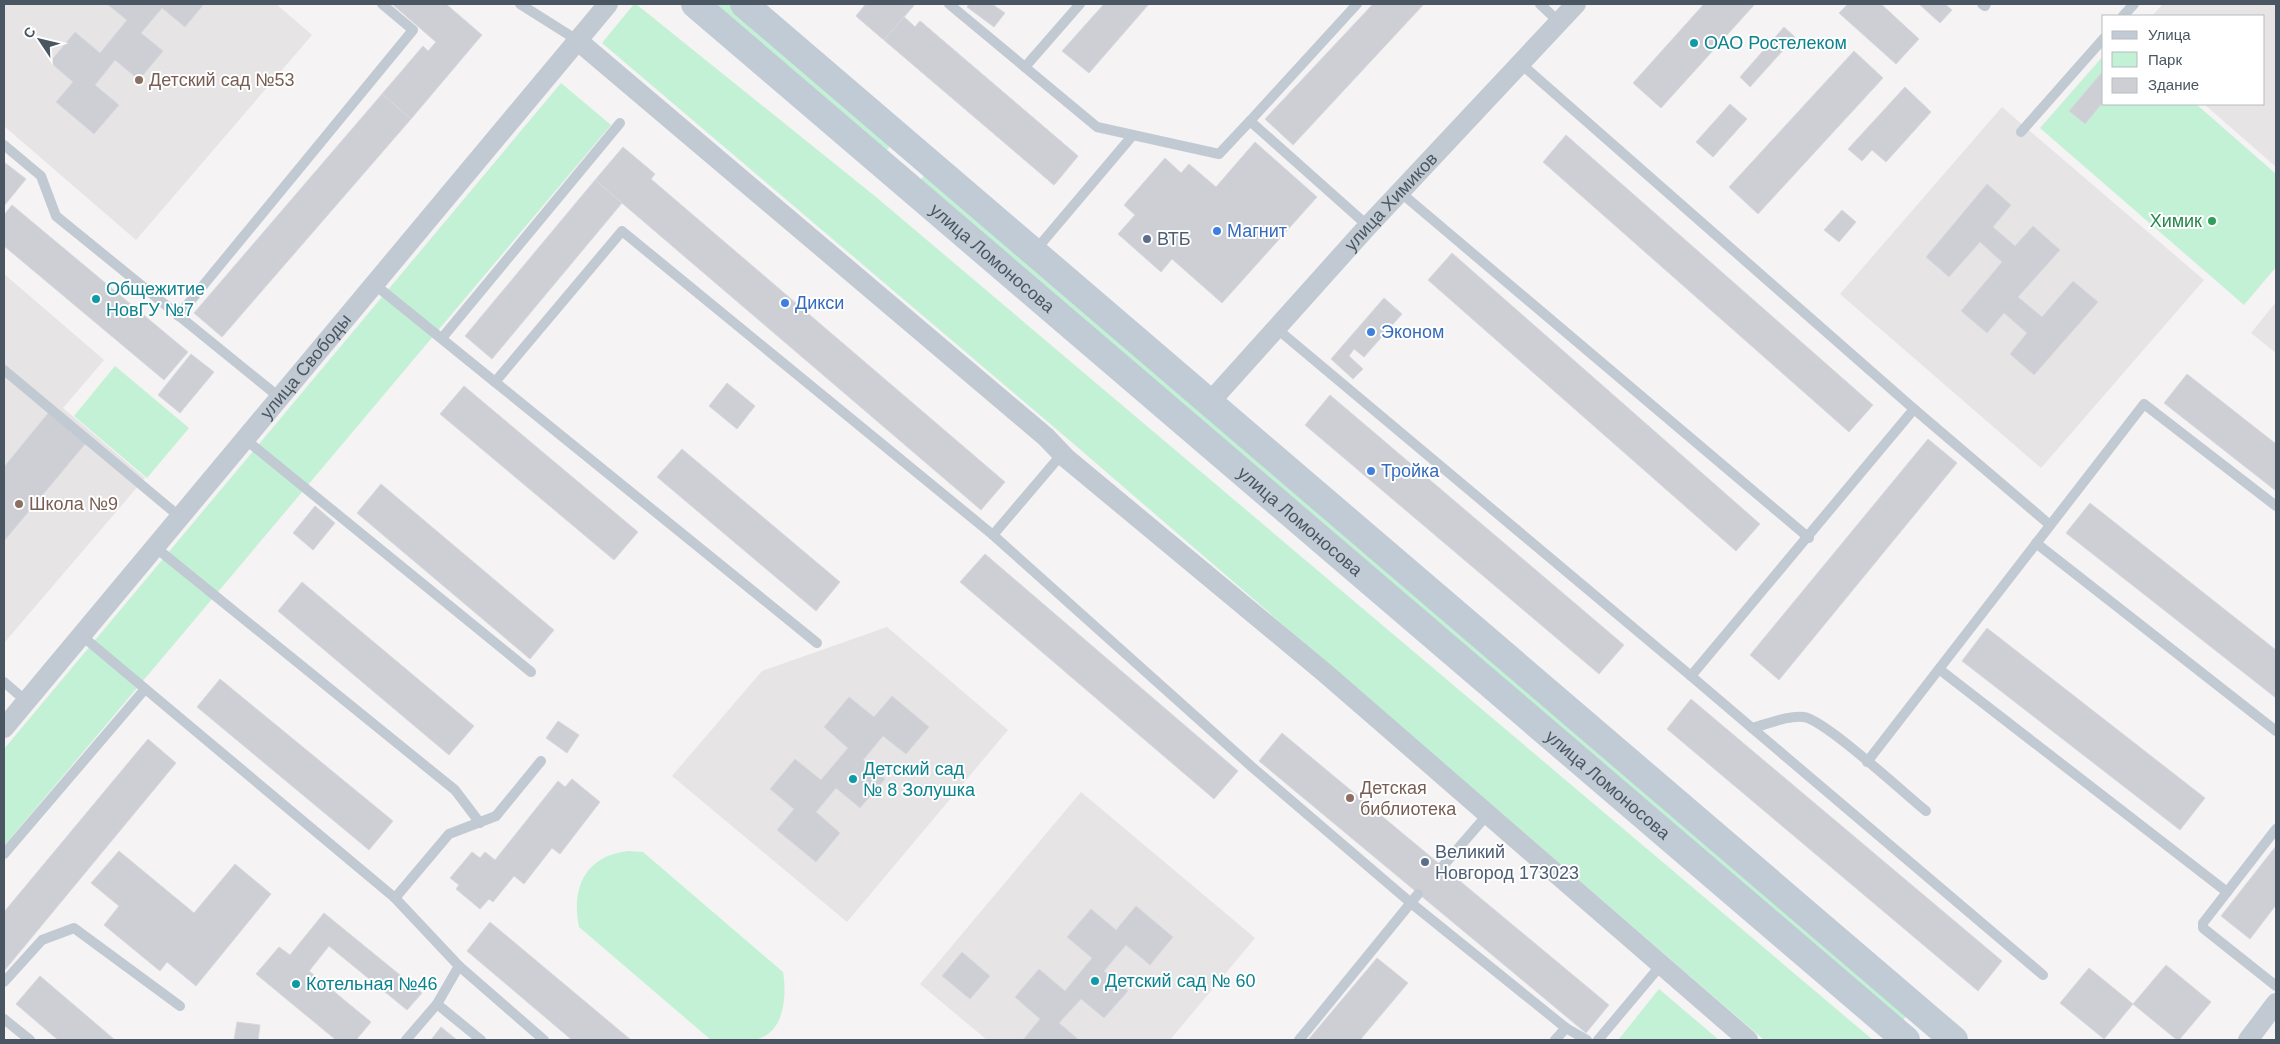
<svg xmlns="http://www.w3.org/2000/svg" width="2280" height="1044" viewBox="0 0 2280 1044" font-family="Helvetica,sans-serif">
<rect width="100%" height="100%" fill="#f5f3f3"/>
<g fill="#e6e4e5">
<polygon points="4,4 276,4 312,35 136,240 4,126"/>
<polygon points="2163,4 2276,4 2276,167 2204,104 2264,104 2264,16 2152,16"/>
<polygon points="2002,107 2204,280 2041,468 1840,294"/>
<polygon points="4,274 104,360 63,408 145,478 4,643"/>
<polygon points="2276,302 2276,353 2251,333"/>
<polygon points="887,627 1008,730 847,922 672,776 762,671"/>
<polygon points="1081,792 1255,938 1170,1040 987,1040 920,984"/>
</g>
<g fill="#c3f1d5">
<polygon points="634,4 636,4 876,197 1873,1040 1764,1040 1075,445 602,43"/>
<polygon points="711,4 729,4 892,144 885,152"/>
<polygon points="2104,55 2104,104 2196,104 2276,174 2276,267 2244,305 2040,128"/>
<polygon points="561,83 611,125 4,846 4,749"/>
<polygon points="926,173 1908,1014 1901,1023 919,182"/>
<polygon points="115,366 189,428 147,478 74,416"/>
<path d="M628 851 643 852 783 972C787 996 785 1034 754 1040 741 1043 724 1040 711 1040L579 927C571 888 585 856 628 851Z"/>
<polygon points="1659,989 1719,1040 1619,1039"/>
</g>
<g fill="#cdcfd5" stroke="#d7d9de">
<polygon points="107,4 204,4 185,27 162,8 141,33 163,51 139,80 115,60 95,85 119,105 94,134 56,102 73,82 50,62 75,32 100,53 127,20"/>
<polygon points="392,4 446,4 482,35 411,119 382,94 423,46 428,51 436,42"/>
<polygon points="866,4 915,4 904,17 915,27 920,21 1078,156 1054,185 856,16"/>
<polygon points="866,4 915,4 884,40 856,16"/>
<polygon points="969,4 992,4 1005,13 994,27 967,7"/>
<polygon points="1104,4 1149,4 1089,73 1062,51"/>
<polygon points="1373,4 1424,4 1293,145 1265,119"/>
<polygon points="1704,4 1755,4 1661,108 1633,83"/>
<polygon points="1848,4 1881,4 1919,39 1896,64 1839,13"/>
<polygon points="1919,4 1945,4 1952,10 1940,23"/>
<polygon points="904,17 915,27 920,21 1078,156 1054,185 884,40"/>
<polygon points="1784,27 1795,37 1750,87 1740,77"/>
<polygon points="1854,51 1883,78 1758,214 1729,187"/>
<polygon points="2104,70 2104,101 2085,124 2069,111"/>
<polygon points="1905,87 1931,112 1886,162 1872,150 1862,161 1848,149"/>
<polygon points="382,94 411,119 222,337 194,313"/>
<polygon points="1730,104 1747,119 1713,157 1696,142"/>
<polygon points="1566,135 1873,405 1849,432 1543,162"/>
<polygon points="1255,142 1317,197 1222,303 1172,259 1161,272 1118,234 1135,215 1124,205 1165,158 1181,173 1189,164 1216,187"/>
<polygon points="623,147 655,174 651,179 1005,482 981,510 595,180"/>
<polygon points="4,162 26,179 4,206"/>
<polygon points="595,180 622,203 492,359 465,336"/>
<polygon points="1987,184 2011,205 1993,227 2015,246 2033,226 2060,250 2018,297 2042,317 2073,281 2098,302 2034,375 2010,354 2027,333 2004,313 1987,333 1961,311 2002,262 1980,242 1949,277 1926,257"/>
<polygon points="12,205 188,352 164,380 4,246 4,215"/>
<polygon points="1842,210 1856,222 1839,242 1824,230"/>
<polygon points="1452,253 1760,524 1736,551 1428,280"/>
<polygon points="1384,298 1402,314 1364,357 1354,349 1349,356 1363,369 1353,379 1331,359"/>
<polygon points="191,354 214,372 180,413 158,395"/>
<polygon points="2187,374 2276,444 2276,491 2164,403"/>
<polygon points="727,383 755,406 737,429 709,406"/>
<polygon points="464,386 638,532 614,560 440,414"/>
<polygon points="1330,395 1624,645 1599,674 1305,425"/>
<polygon points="49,412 86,443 4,541 4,467"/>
<polygon points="1928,439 1957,463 1779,680 1750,655"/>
<polygon points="682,449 840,582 816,611 657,477"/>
<polygon points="381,484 554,630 530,659 357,513"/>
<polygon points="2090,503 2276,650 2276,698 2066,533"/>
<polygon points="315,506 335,523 313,550 293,533"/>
<polygon points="985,554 1238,771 1214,799 960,582"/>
<polygon points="302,582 474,726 449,755 278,611"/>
<polygon points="1987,628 2205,798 2180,830 1962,661"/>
<polygon points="220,679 393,821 369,850 197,707"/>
<polygon points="892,696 929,727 906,754 883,736 863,760 885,779 860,808 836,788 816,812 840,833 816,862 777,830 794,809 770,789 795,759 821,780 848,748 824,727 849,697 874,717"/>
<polygon points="1691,699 2002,961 1978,991 1667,729"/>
<polygon points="558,721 579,735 567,753 546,738"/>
<polygon points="1282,733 1609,1005 1586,1033 1259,761"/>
<polygon points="148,739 176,763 4,971 4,912"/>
<polygon points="572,779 600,802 560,854 552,848 524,884 514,876 493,902 489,899 480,909 456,889 459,885 450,878 472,852 480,858 485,852 495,860 558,781 565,787"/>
<polygon points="2276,846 2276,905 2250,939 2221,916"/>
<polygon points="119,851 194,913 235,864 271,894 196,986 167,962 160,971 104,925 119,906 91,883"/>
<polygon points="1136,906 1173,937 1150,965 1126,945 1104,971 1128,991 1104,1018 1081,999 1059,1023 1079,1040 1023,1040 1040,1019 1015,997 1039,969 1065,991 1092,958 1067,937 1091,909 1116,930"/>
<polygon points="324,913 422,993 407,1010 329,946 309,971 371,1022 356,1040 336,1040 256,974 279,947 290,955"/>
<polygon points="490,922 631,1040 572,1040 467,951"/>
<polygon points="962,952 990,976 970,999 942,976"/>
<polygon points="1377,958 1408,983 1360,1040 1308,1040"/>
<polygon points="2166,965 2211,1002 2179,1040 2177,1040 2133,1004"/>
<polygon points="2089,968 2133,1004 2104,1039 2060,1003"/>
<polygon points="40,976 115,1040 58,1040 16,1004"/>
<polygon points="237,1022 260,1025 258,1040 234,1040"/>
<polygon points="441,1027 457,1040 431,1040"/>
</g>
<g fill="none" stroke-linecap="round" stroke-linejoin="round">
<g stroke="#c1cad2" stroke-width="10">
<polyline points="520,4 577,40"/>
<polyline points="949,4 1097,127 1133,135"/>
<polyline points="1357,4 1250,121 1368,226"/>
<polyline points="1540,4 1559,22"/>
<polyline points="1982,4 1985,6 1986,4"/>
<polyline points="2123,16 2134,4"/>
<polyline points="1520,63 1914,409 2050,525"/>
<polyline points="1025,67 1080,4"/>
<polyline points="2021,132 2104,38"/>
<polyline points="4,145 41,176 56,216 279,397"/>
<polyline points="1400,192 1809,538"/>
<polyline points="1034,252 1133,135 1219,154 1250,121"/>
<polyline points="374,284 495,382 622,231 993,535 1252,767 1411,903 1566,1028 1587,1040"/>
<polyline points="178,316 413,30 382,4"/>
<polyline points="1276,328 1691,676 1914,409"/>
<polyline points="442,338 620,123"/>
<polyline points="4,370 180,517"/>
<polyline points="495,382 817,643"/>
<polyline points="245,439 531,672"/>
<polyline points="993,535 1061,455"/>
<polyline points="2036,543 2276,731"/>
<polyline points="155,547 455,790 480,823"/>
<polyline points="81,635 395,898 459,966 437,1004 481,1040"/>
<path d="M1691 676 1752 728C1768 724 1788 715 1804 717 1825 720 1905 794 1926 811"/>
<polyline points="4,682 26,701"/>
<polyline points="1752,728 2043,975"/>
<polyline points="1867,762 1939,669"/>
<polyline points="2276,829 2203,923 2203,928 2276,986"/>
<polyline points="4,854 145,689"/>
<polyline points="1442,867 1487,815"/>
<polyline points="2227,892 1939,669 2144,404 2276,506"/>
<polyline points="395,898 449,834 496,816 541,761"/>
<polyline points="459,966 544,1040"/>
<polyline points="4,982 42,940 74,928 180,1006"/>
<polyline points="4,1019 30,1040"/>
<polyline points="406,1040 437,1004"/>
<polyline points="1299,1040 1418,894"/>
<polyline points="1555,1040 1566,1028"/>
<polyline points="1598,1040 1661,965"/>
</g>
<g stroke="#c1cad2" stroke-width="20">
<polyline points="577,40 1046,437 1066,458 1325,673 1748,1040"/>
<path id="s1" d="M1210 402 1368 226 1576 4"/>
<path id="s2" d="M4 728 608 4"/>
<polyline points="2248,1040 2276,1003"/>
</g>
<g stroke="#c1cbd6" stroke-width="28">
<path id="s3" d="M695 4 1906 1040"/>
<polyline points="744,4 1954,1040"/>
</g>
</g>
<g fill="#0f9aa8" stroke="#fff" stroke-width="2">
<circle cx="1694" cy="43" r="5"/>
<circle cx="96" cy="299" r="5"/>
<circle cx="853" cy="779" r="5"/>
<circle cx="1095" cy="981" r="5"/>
<circle cx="296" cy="984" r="5"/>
</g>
<g fill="#8d6e63" stroke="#fff" stroke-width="2">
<circle cx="139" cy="80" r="5"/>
<circle cx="19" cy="504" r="5"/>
<circle cx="1350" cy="798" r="5"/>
</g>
<circle fill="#2e9e5b" stroke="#fff" stroke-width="2" cx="2212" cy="221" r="5"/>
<g fill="#3f7fe0" stroke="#fff" stroke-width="2">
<circle cx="1217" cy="231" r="5"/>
<circle cx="785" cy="303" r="5"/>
<circle cx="1371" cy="332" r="5"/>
<circle cx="1371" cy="471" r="5"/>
</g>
<g fill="#5c6f8a" stroke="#fff" stroke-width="2">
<circle cx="1147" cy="239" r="5"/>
<circle cx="1425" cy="862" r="5"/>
</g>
<g text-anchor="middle" stroke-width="4" stroke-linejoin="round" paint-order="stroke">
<g font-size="18" fill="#0d838f" stroke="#fff" text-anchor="start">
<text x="1704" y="49">ОАО Ростелеком</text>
<text x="106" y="295">Общежитие<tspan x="106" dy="21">НовГУ №7</tspan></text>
<text x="863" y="775">Детский сад<tspan x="863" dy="21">№ 8 Золушка</tspan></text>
<text x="1105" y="987">Детский сад № 60</text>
<text x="306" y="990">Котельная №46</text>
</g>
<g font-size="18" fill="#785e54" stroke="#fff" text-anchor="start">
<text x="149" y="86">Детский сад №53</text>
<text x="29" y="510">Школа №9</text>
<text x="1360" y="794">Детская<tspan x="1360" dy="21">библиотека</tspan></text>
</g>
<g font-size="18" fill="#4a5661" stroke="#fff">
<text dy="6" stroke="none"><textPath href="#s1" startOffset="270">улица Химиков</textPath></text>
<text dy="6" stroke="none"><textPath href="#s3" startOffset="391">улица Ломоносова</textPath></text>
<text dy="6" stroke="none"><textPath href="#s2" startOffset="471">улица Свободы</textPath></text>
<text dy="6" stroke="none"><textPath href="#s3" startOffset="796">улица Ломоносова</textPath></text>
<text dy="6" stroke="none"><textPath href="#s3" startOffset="1201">улица Ломоносова</textPath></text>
</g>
<g font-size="18" fill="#27864d" stroke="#fff" text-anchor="end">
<text x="2202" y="227">Химик</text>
</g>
<g font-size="18" fill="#366cbe" stroke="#fff" text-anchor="start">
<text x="1227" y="237">Магнит</text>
<text x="795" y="309">Дикси</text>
<text x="1381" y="338">Эконом</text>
<text x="1381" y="477">Тройка</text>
</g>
<g font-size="18" fill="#4e5e75" stroke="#fff" text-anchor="start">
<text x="1157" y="245">ВТБ</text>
<text x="1435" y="858">Великий<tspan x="1435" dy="21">Новгород 173023</tspan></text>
</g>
</g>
<rect width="2280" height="1044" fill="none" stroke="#4a5661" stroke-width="10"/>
<rect x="2102" y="15" width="162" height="90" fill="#ffffff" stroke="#b7bbc0"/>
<rect x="2112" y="31" width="25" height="8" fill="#c1cbd6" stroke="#b7bbc0"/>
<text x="2148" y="40" font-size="15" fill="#4a5661">Улица</text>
<rect x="2112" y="52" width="25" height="15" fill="#c3f1d5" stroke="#b7bbc0"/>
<text x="2148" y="65" font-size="15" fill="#4a5661">Парк</text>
<rect x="2112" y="78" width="25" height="15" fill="#cdcfd5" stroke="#b7bbc0"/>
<text x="2148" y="90" font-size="15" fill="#4a5661">Здание</text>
<g transform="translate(40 40) rotate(305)" stroke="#ffffff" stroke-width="4" paint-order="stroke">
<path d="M0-4L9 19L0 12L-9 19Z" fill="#4a5661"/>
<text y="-8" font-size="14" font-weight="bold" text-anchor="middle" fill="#4a5661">С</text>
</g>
</svg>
